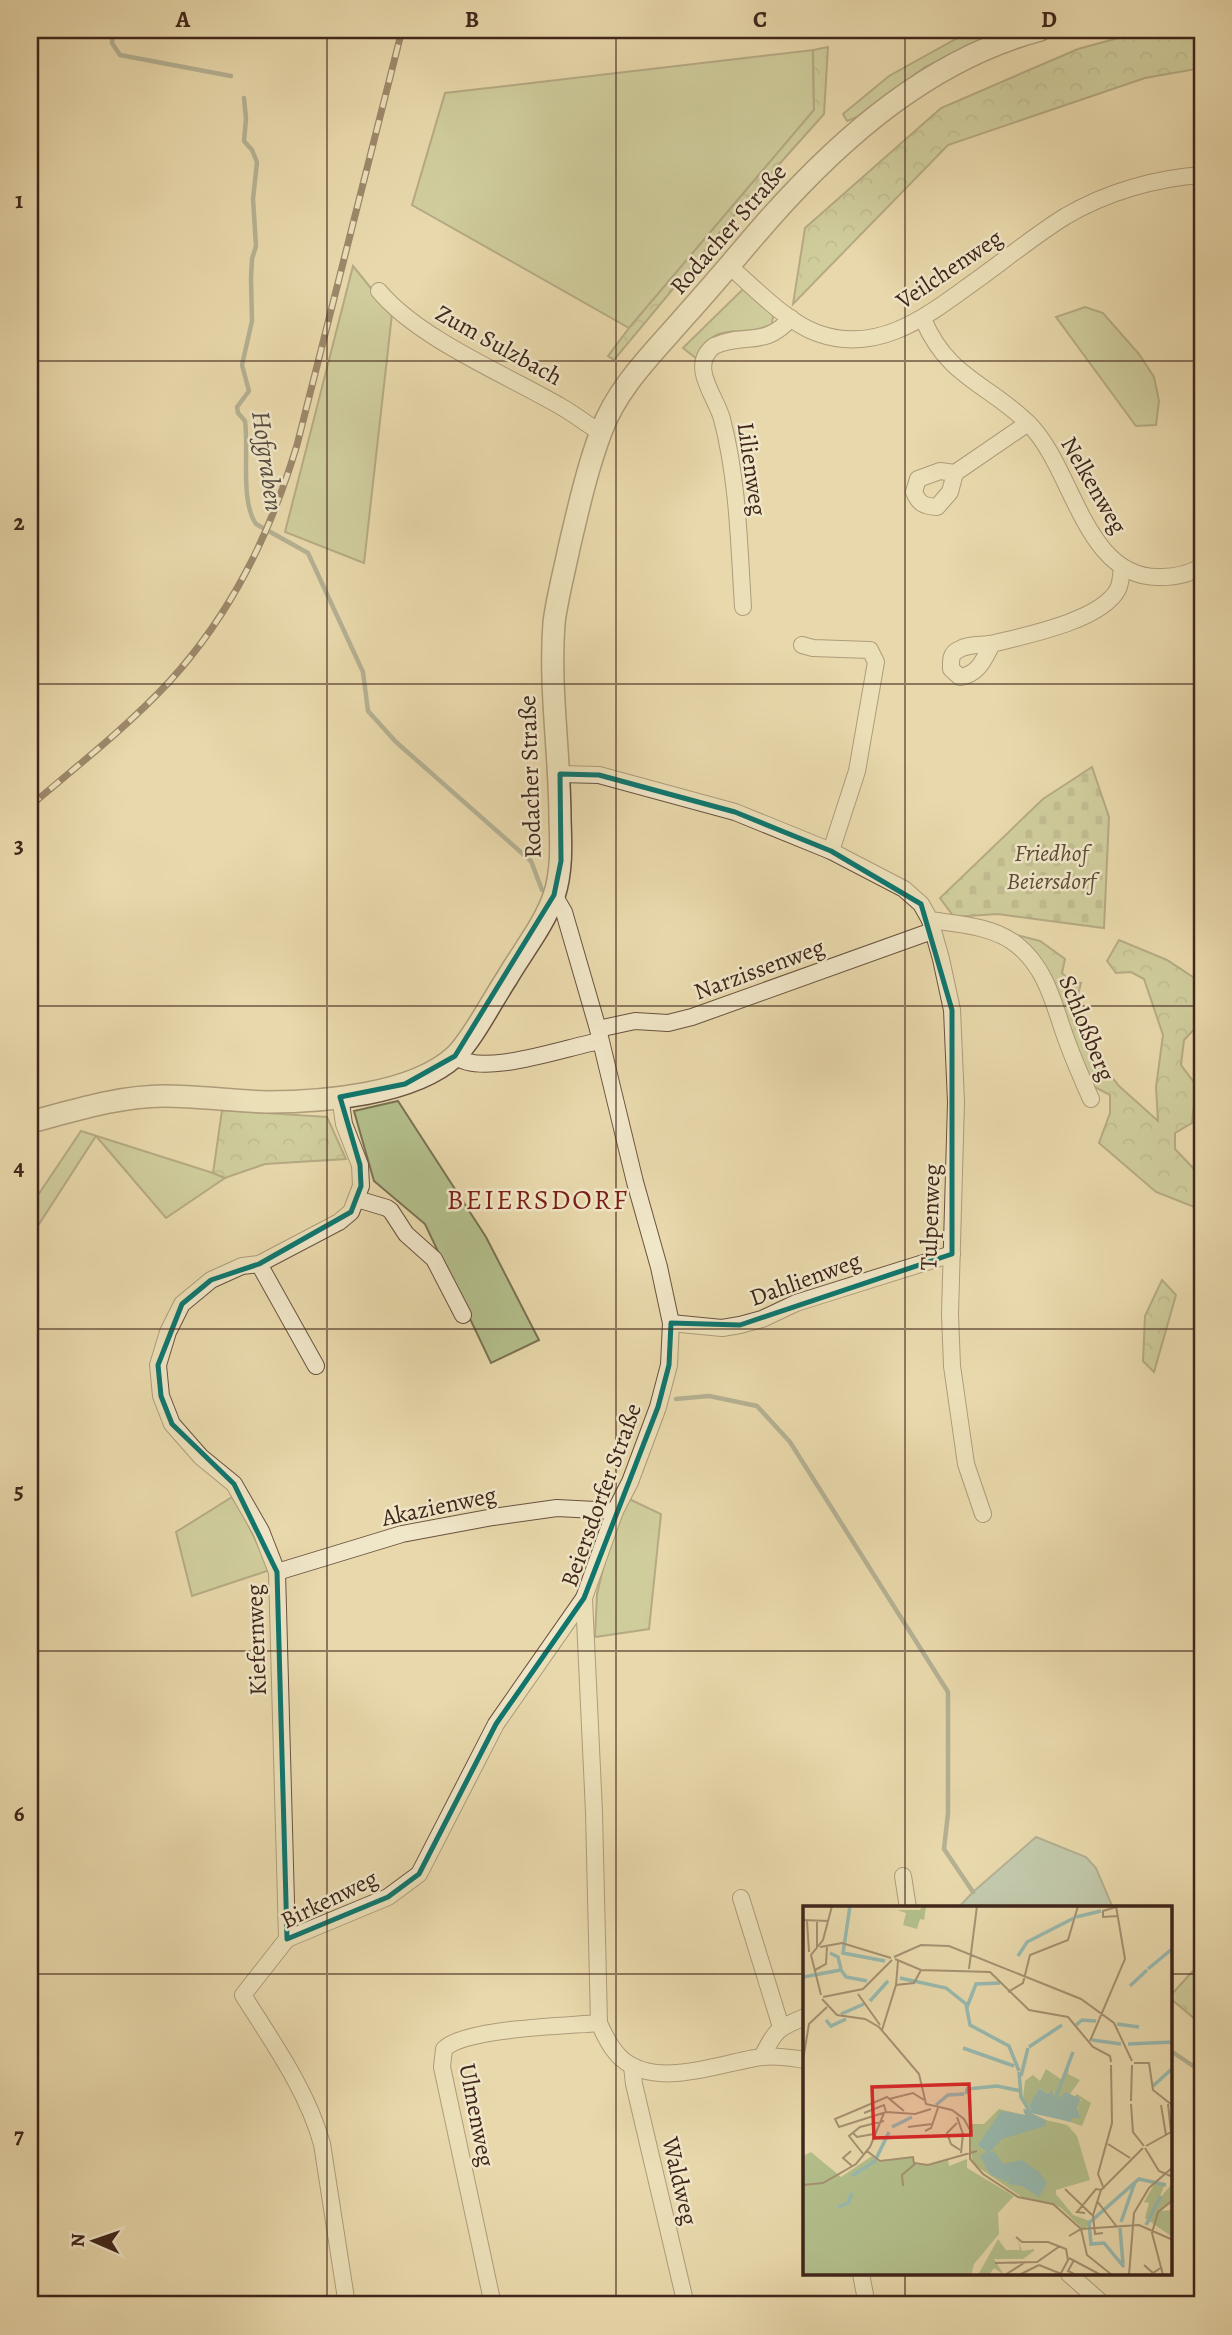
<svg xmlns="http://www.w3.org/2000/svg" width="1232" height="2335" viewBox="0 0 1232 2335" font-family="Alegreya,serif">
<defs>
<pattern id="forest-crowns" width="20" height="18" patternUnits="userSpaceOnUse" patternTransform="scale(1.75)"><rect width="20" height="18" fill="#b3bf8c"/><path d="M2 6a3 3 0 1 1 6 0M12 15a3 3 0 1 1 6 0" fill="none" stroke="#939b72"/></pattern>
<pattern id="cemetery-stones" width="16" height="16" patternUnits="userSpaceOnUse" patternTransform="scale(1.75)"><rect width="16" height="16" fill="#b3bf8c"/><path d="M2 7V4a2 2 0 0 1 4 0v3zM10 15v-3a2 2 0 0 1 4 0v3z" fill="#939b72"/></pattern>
</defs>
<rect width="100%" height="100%" fill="#e8d8ab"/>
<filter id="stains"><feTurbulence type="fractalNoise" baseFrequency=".00286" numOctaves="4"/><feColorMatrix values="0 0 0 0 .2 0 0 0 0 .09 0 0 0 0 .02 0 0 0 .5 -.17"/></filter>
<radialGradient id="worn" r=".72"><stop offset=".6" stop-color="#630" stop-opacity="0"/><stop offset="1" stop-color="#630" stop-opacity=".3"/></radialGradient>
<g fill="#b3bf8c" stroke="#7a7254" stroke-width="2">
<polygon points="972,30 1003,30 925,67 857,117 847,121 843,114 889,76"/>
<polygon points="813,50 814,110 629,328 412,205 445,93"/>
<polygon points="353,266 392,314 364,563 285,532"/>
<path d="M743 289 773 315 772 324C742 340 713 317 697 359L683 348Z"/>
<polygon points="1085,307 1103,313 1139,354 1154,377 1159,401 1156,425 1136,426 1056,317"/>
<polygon points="398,1101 486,1237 539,1340 491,1363 425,1224 374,1181 354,1111"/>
<polygon points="81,1131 213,1173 225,1178 166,1218 96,1136 30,1238 30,1207"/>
<polygon points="232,1497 240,1508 270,1570 192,1596 176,1532"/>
<polygon points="627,1498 661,1514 649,1629 595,1637 597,1594 607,1553"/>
</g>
<g fill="url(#forest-crowns)" stroke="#7a7254" stroke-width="2">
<polygon points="1166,30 1202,30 1202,68 1145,78 948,145 793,304 805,228 941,108 1078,49 1140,32"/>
<polygon points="828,47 824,114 741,207 614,360 608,356 629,328 814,110 813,50"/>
<polygon points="1013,934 1040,941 1065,959 1062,973 1071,982 1081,983 1077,999 1086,1020 1087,1045 1119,1086 1158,1121 1156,1087 1163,1035 1144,979 1131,972 1116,973 1107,961 1119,940 1167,960 1202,983 1202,1021 1184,1040 1181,1065 1196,1085 1192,1123 1175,1133 1175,1149 1195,1170 1202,1172 1202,1210 1156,1192 1099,1143 1110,1113 1110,1095 1091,1085 1056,988"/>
<polygon points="222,1110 327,1117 346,1159 265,1164 225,1178 213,1173"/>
<polygon points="1162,1280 1176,1295 1154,1372 1143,1361 1145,1316"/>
<polygon points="1202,1961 1202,2025 1171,1999 1171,1995"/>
</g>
<polygon fill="url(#cemetery-stones)" stroke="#7a7254" stroke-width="2" points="1092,767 1109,817 1104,928 997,914 954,917 940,898 1043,799"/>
<polygon fill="#98b9af" stroke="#757e74" stroke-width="2" points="1036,1837 1086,1857 1096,1868 1113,1908 958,1908 973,1892"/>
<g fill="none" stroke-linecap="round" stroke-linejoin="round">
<g stroke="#757e74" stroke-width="4.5">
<polyline points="113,30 112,43 120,55 231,76"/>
<path d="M244 98 246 119 244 141 252 150 257 162 253 199 256 246 252 259 251 278 252 321 242 365 249 391 237 407 238 413 245 421C249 450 240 501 256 524L308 553 363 672 368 711 396 742 531 861 542 890"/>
<polyline points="676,1399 709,1396 757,1406 790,1442 948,1692 948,1813 944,1849 973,1892"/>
<polyline points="1171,2051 1202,2072"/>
</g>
<g stroke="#6a523f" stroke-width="18">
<g id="minor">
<path d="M728 265C754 287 785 321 817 333 875 354 922 320 967 287 1000 264 1032 237 1066 216 1107 192 1156 178 1202 175"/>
<path d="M379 291C419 339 505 374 560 406 574 414 587 424 601 433"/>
<path d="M923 319C948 378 987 383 1028 423 1074 468 1084 580 1161 577 1176 577 1190 574 1202 566"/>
<path d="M955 473 950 492 937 507C924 506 919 504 914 492L918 479 940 471 955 473 1028 423"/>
<path d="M743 607C739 544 738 480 722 419 716 396 688 366 714 346 744 332 764 349 791 318"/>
<path d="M992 644C984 659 979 674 960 677L951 669C951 661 950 654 958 650 969 643 983 646 995 643 1028 635 1102 620 1118 589 1121 583 1121 574 1122 567"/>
<polyline points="802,645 813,648 870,650 876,662 857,771 831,851"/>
<path d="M560 774 599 775 735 812 831 851 904 889 921 904 930 920C958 924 994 926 1017 945 1049 971 1054 1008 1068 1044 1075 1063 1083 1081 1091 1099"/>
<path d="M554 895 564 912 598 1029 635 1182 659 1267 671 1323 669 1365 658 1407 630 1482 615 1511 584 1598 594 1812 599 2023C605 2036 611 2049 622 2059 658 2090 722 2062 762 2057 777 2055 791 2058 805 2060"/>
<polyline points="930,920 941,959 952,1010 956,1102 950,1314 952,1366 966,1464 983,1514"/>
<polyline points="598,1029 635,1021 668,1023 692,1017 932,931"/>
<path d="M455 1056C482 1078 566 1047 600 1041"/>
<polyline points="357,1199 387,1208 391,1211 406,1234 434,1259 463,1315"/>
<polyline points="259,1264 316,1366"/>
<polyline points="671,1323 722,1328 740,1325 762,1319 796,1303 952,1254"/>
<polyline points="277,1572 402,1534 493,1517 557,1508 615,1511"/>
<polyline points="903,1876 908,1908"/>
<polyline points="741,1898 781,2027"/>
<polyline points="287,1939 277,1572 261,1531 234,1484 201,1457 172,1424 161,1396 158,1365 168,1332 182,1304 211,1280 242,1266 259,1264 339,1222 351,1212 361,1186 360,1165 344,1124 340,1097"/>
<path d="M762 2057C775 2030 778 2028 805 2017"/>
<polyline points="632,2066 634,2084 686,2305"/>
<polyline points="861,2274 867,2305"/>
<polyline points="1069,2274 1104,2305"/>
<path d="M347 2305 322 2144C307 2090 273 2043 243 1995L287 1939 388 1897 419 1874 496 1724 584 1598"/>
<path d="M493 2305 442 2067 444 2049C465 2028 566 2026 599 2023"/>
</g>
</g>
<g stroke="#6a523f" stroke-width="24">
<path id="tertiary" d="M30 1122C73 1111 119 1096 164 1096 198 1096 232 1101 267 1102 321 1102 413 1095 455 1056 472 1040 493 999 507 978 522 952 544 925 554 896 562 872 561 845 560 820 560 754 549 689 554 623 557 598 564 573 569 548 578 510 587 469 601 432 617 387 655 351 686 315 715 283 742 250 770 218 843 136 931 59 1040 30"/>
</g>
<use href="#minor" stroke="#f0e6c8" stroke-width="16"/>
<use href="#tertiary" stroke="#f0e6c8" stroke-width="21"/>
<g stroke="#40261b" stroke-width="7">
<path id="rail" d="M30 806C77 766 127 727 169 682 232 613 270 534 297 445L402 30"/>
</g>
<use href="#rail" stroke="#f0e6c8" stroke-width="4.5" stroke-dasharray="13" stroke-linecap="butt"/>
</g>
<path d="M0 0H1232V2335H0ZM560 774 599 775 735 812 831 851 921 904 952 1010V1254L740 1325 671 1323 669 1365 658 1407 584 1598 496 1724 419 1874 388 1897 287 1939 277 1572 234 1484 172 1424 161 1396 158 1365 182 1304 211 1280 259 1264 351 1212 361 1186 360 1165 340 1097 405 1084 455 1056 554 895 561 861Z" fill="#e8d8ab" fill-opacity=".55" fill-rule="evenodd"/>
<path fill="none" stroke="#0f766e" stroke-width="5" stroke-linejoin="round" d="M560 774 599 775 735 812 831 851 921 904 952 1010V1254L740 1325 671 1323 669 1365 658 1407 584 1598 496 1724 419 1874 388 1897 287 1939 277 1572 234 1484 172 1424 161 1396 158 1365 182 1304 211 1280 259 1264 351 1212 361 1186 360 1165 340 1097 405 1084 455 1056 554 895 561 861Z"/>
<path fill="none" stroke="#40261b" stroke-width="2" stroke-opacity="0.55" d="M327 30V2305M616 30V2305M905 30V1908M30 361H1202M30 684H1202M30 1006H1202M30 1329H1202M30 1651H1202M30 1974H805M1171 1974H1202M905 2274V2305"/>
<g text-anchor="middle" stroke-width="5" stroke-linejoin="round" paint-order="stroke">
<g font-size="24" fill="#40261b" stroke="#f0e6c8">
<text transform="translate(728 229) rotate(-49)" y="8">Rodacher Straße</text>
<text transform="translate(949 269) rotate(-34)" y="8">Veilchenweg</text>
<text transform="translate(499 345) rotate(29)" y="8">Zum Sulzbach</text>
<text transform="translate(752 469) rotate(82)" y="8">Lilienweg</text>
<text transform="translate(1094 485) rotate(60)" y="8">Nelkenweg</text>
<text transform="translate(530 777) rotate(-92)" y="8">Rodacher Straße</text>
<text transform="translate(759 969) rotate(-20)" y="8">Narzissenweg</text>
<text transform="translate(1087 1028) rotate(68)" y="8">Schloßberg</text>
<text transform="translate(930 1217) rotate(-88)" y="8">Tulpenweg</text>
<text transform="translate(805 1279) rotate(-20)" y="8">Dahlienweg</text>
<text transform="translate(601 1495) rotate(-70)" y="8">Beiersdorfer Straße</text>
<text transform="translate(439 1506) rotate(-12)" y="8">Akazienweg</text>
<text transform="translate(256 1640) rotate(-92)" y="8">Kiefernweg</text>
<text transform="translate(329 1899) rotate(-26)" y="8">Birkenweg</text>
<text transform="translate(477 2115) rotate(79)" y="8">Ulmenweg</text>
<text transform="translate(680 2181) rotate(77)" y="8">Waldweg</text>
</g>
<g font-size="24" font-style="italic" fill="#5d4c37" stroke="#f0e6c8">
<text x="1051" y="861">Friedhof<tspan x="1051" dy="28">Beiersdorf</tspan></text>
</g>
<g font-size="26" font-style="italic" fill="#564b40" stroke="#f0e6c8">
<text transform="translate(268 461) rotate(82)" y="9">Hofgraben</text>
</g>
<g font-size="28" letter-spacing="2" fill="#7a1f14" stroke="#f0e6c8">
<text x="538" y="1209">BEIERSDORF</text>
</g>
</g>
<g transform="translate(803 1906)">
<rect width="369" height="369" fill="#e8d8ab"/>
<path d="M196 203 264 219 274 230 287 274 253 284V288L270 309 287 315 284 321 280 323 257 301 220 292 169 257 166 218H181Z" fill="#b3bf8c"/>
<path d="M119 0 123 1 121 14 117 13 114 23 100 19 103 7 94 4H117ZM252 216 268 222 263 228 269 247 254 241 256 256 251 249 233 255 231 246 241 243 239 233 222 241 221 249 201 248 196 235ZM8 246 38 271 69 250 76 256 110 251 111 258 123 259 145 253 146 260 164 253V262L211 290 195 307 196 328 171 358 168 369H1L0 250ZM195 333 203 344H217L215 334 219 345 231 343V345L220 353H191L201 369 191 362 186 369H175Z" fill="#b3bf8c"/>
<path d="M266 160 265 168 277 174 267 188 251 195V185L245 188 236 182 226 201 220 192 222 175 230 169 237 175 243 163 259 174ZM274 188 288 197 279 220 262 214 277 209 274 200 279 193 271 191Z" fill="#b3bf8c"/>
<path d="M352 277 361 280 356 293 369 278 370 293 358 305 369 304 368 330 342 312 346 297 341 296Z" fill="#b3bf8c"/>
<path d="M236 182 245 188 250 184 252 195 263 186 278 193 274 201 278 212H268V216L228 207 243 214V220L199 233 186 247 191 245 200 258 219 254 237 267 244 277 236 291 219 280 204 278 208 271 203 276 187 268 177 250 184 246 175 239 198 205 222 209 220 203 228 204 226 200Z" fill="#98b9af"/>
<path fill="none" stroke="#98b9af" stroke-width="3.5" d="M47 0 40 47 82 55M273 11 298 5M27 47 35 51 38 63M215 50 224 36 271 12M345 63 369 43M0 71 38 64 43 71 64 75M97 72 143 82 163 98 167 119 206 140 216 165M327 80 344 64M67 95 85 75M164 101 173 78 197 77M38 108 61 98M23 114 28 120 43 113M314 118 336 121M273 119 279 114 293 115M289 134 318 138M325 138 370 136M226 141 259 119M160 142 211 160M216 166 218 191 227 206M218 170 225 142M350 180 370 162M163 188 164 183 194 180 218 185M252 194 270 146M133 199 145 189 161 188M89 221 109 211M49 270 72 255 86 226M35 301 45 297 49 287M318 316 332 276M343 319 358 290M317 322 320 358M321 361 301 337 288 338 286 317 336 273 363 279"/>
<path fill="none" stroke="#a59171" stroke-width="2" d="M313 1 300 5V11L315 10M0 14 26 15M4 15 6 46M17 41 39 37 88 52M14 42V15M91 51 118 39 146 40 278 93 311 117 329 155M92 53 118 64 187 66 226 104 265 111 290 141 307 150 308 156M166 63 174 0M12 64 23 58 24 40M93 79 95 55M205 86 220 77 227 49 265 34 275 0M55 88 77 119M18 89 8 49 20 34 29 0M20 91 60 83 89 54M19 93 34 109 62 113 76 121 116 168 123 198 149 204 161 213 167 224V253L180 268 215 291 250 298 278 323 336 319 370 334M79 124 93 79 111 77 118 64M287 135 322 53 313 0M0 154 6 118 24 101M331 157H346L350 184 369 199M86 193 110 187 121 194M328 195 329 159M328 198 330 226 341 240M365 198 368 226M358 199 363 229M101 205 84 191 32 213 36 221 83 206 112 208 128 203M61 207 81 199 83 206M154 211 160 228 158 247M154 217 144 227 148 238 157 244M105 221 129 218M122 225 128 222 135 202M50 227 54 231 71 228M305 238 327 252M343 240 370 225M342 242 356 265 370 271M48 245 40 252 49 260M64 245 77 255 110 251 111 258M61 249 46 230 57 221 81 215M111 257 125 259 174 245M0 279 20 277 53 258 67 241 81 207M100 280 99 269 112 258M262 283 289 309M301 283 295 268 309 217 308 159M294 295 314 321M282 307 274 306 293 283 299 284M300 327 292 328 290 309 298 284 340 242M266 330 278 323 284 349 309 369M213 331 219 336H245L263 343 265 354 257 369M266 352 298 369M271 354 265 365 273 369M192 357 234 356 257 340M236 359 261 369M341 359 350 367 359 361M202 369 221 357M216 369 236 359M326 369 331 307 346 282 370 261M360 369 349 327 355 306 370 294"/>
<path fill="#d62828" fill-opacity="0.15" stroke="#d62828" stroke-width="3.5" d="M166 178 168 229 71 232 69 181Z"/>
<rect width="369" height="369" fill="none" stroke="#40261b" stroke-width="3.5"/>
</g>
<rect width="1232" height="2335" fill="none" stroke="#e8d8ab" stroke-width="77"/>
<g transform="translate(94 2241) rotate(272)" stroke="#f0e6c8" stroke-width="5" paint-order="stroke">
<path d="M0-5L12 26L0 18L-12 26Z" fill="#40261b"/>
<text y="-10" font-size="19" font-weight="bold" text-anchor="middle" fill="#40261b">N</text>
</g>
<rect x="38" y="38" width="1156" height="2258" fill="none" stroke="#40261b" stroke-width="2.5"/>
<g font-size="23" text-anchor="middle" font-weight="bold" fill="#40261b">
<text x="183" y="27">A</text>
<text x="472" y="27">B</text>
<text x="760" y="27">C</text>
<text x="1049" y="27">D</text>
<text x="19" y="208">1</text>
<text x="19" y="530">2</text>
<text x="19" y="853">3</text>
<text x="19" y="1175">4</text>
<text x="19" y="1498">5</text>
<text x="19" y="1821">6</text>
<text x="19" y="2143">7</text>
</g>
<rect width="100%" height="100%" filter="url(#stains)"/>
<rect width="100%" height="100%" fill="url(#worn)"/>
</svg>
